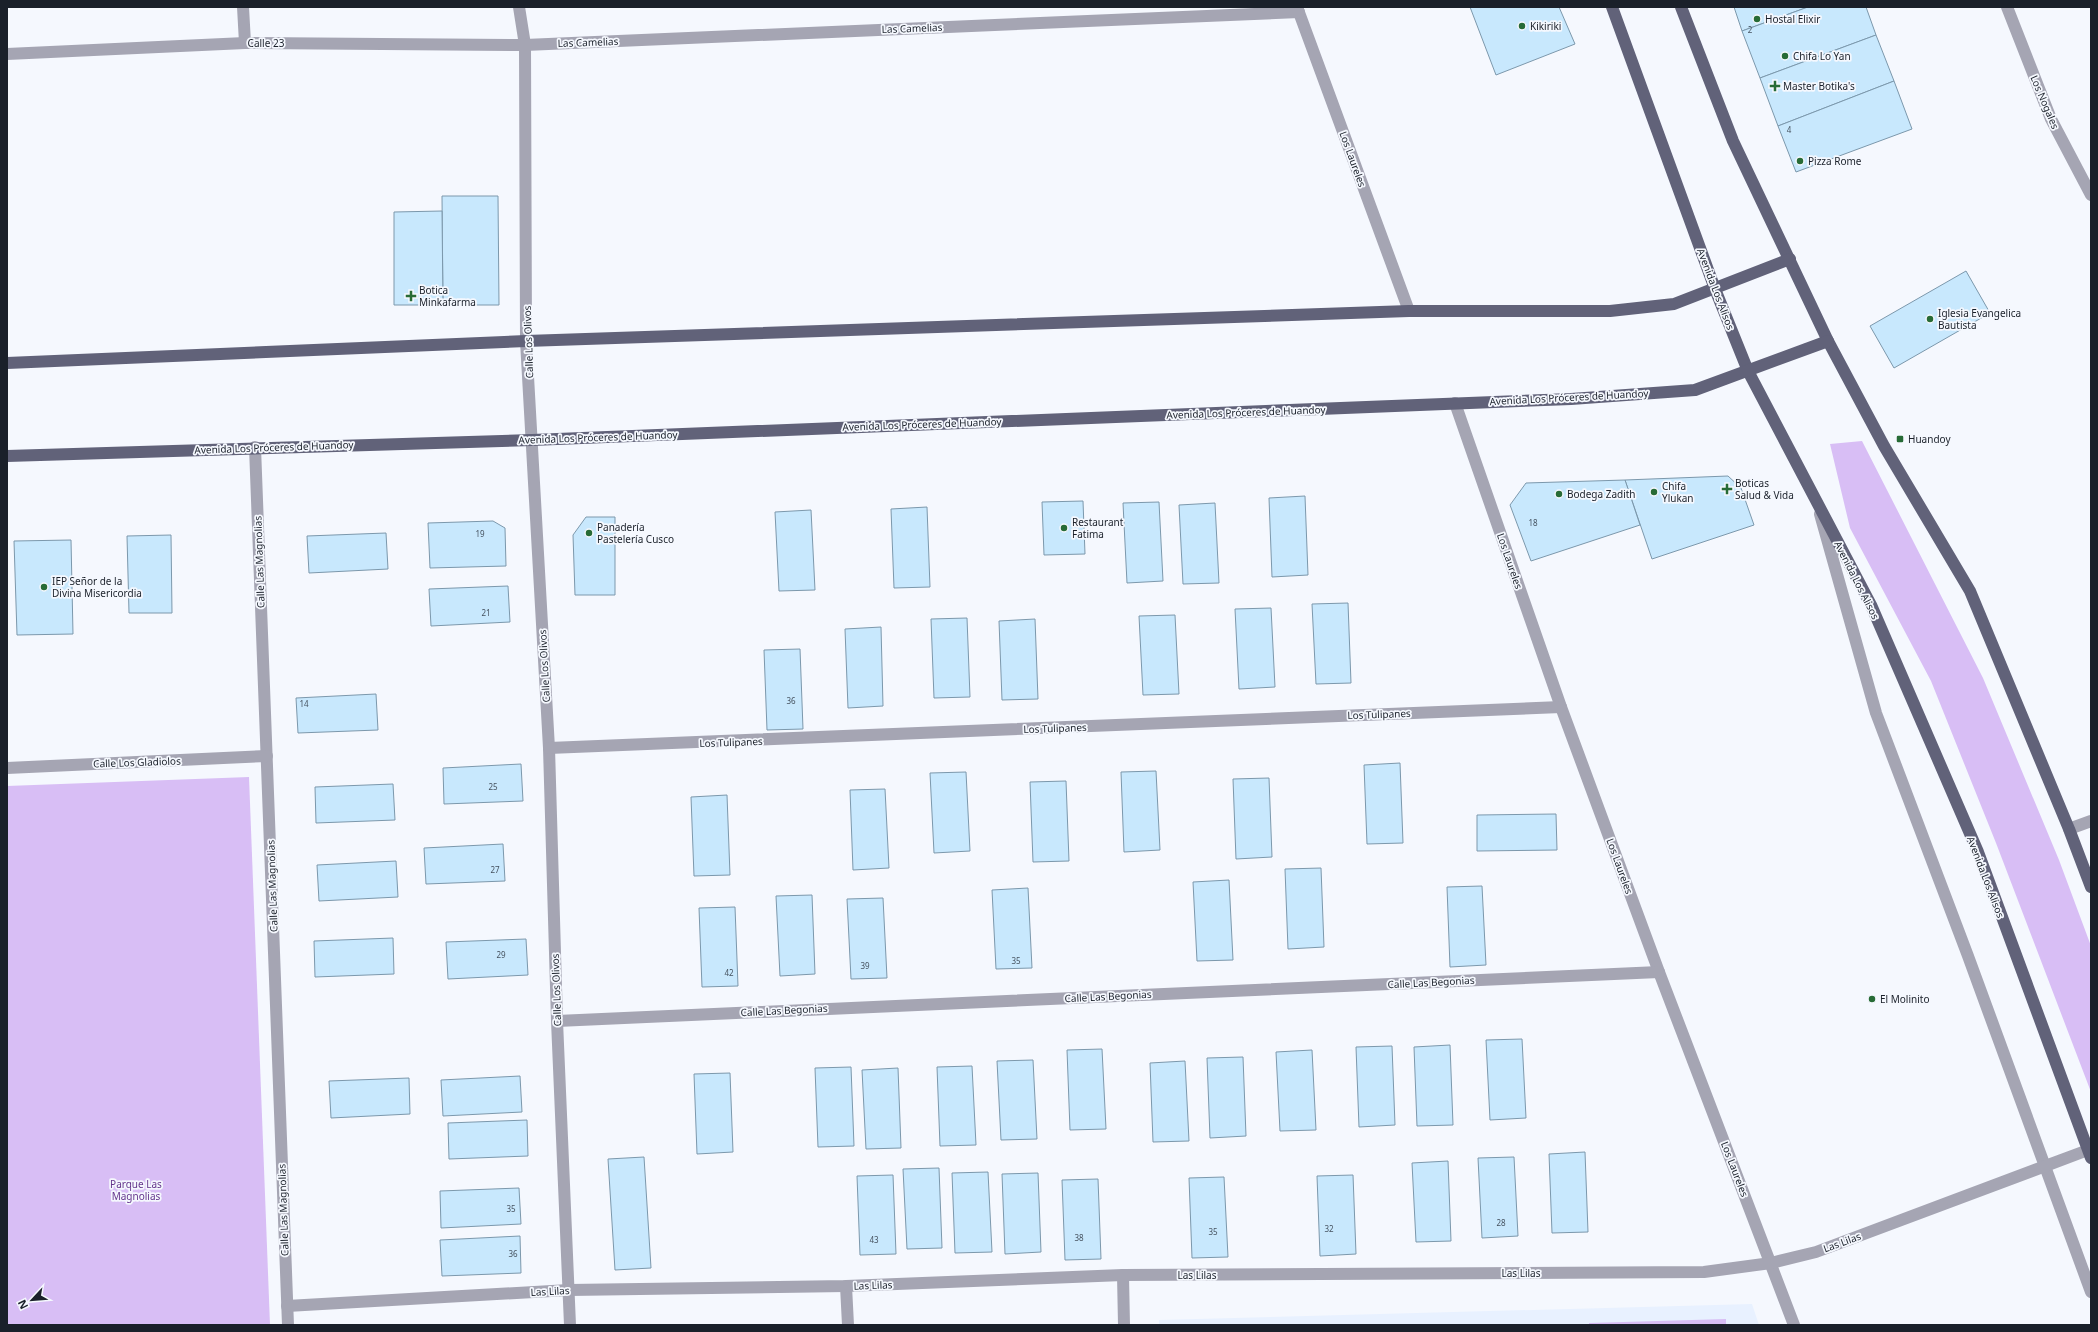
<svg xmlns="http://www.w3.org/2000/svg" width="2098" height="1332" viewBox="0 0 2098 1332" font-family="'Noto Sans',sans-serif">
<rect width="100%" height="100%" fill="#f5f8fe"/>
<polygon fill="#e8f1ff" points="1752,1304 1759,1325 1159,1325 1159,1320"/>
<g fill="#d8bef5">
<polygon points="1862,441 1983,678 2059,860 2091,946 2091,1092 1996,843 1931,681 1850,528 1830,444"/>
<polygon points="249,777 270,1325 7,1325 7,786"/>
<polygon points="1726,1319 1726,1325 1589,1325 1589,1323"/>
</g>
<g fill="#c8e8fd" stroke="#7c98ac">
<polygon points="1470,7 1559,7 1575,44 1496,75"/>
<polygon points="1734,7 1808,7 1742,31"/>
<polygon points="1808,7 1866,7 1876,35 1760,78 1742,31"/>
<polygon points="1876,35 1894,81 1778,126 1760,78"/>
<polygon points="1894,81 1912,129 1796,172 1778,126"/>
<polygon points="442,196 498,196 499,305 443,305"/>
<polygon points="442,211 443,305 394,305 394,212"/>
<polygon points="1966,271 1990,313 1894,368 1870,326"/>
<polygon points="1728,476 1741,488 1754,525 1652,559 1625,480"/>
<polygon points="1625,480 1640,525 1531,561 1510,505 1526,483"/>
<polygon points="1305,496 1308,575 1272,577 1269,498"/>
<polygon points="1083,501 1085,554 1044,555 1042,502"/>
<polygon points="1159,502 1163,581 1127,583 1123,503"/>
<polygon points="1215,503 1219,583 1183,584 1179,505"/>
<polygon points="927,507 930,587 894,588 891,509"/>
<polygon points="811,510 815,590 779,591 775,512"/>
<polygon points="586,517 615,517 615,595 575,595 573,535"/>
<polygon points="493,521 505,528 506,566 430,568 428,523"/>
<polygon points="386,533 388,569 309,573 307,536"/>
<polygon points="171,535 172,613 129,613 127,536"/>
<polygon points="71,540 73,634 17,635 14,541"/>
<polygon points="508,586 510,622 431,626 429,589"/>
<polygon points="1348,603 1351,683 1316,684 1312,604"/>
<polygon points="1271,608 1275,687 1239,689 1235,609"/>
<polygon points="1175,615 1179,694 1143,695 1139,616"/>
<polygon points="967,618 970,697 934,698 931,619"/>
<polygon points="1035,619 1038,699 1002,700 999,621"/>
<polygon points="881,627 883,706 848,708 845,629"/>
<polygon points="800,649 803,729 767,730 764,650"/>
<polygon points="376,694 378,730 298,733 296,698"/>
<polygon points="1400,763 1403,843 1367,844 1364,765"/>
<polygon points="521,764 523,801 444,804 443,768"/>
<polygon points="1156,771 1160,850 1124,852 1121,772"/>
<polygon points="966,772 970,851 934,853 930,773"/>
<polygon points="1269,778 1272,857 1236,859 1233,779"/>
<polygon points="1066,781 1069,861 1033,862 1030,782"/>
<polygon points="393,784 395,820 316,823 315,787"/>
<polygon points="885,789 889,868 853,870 850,790"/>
<polygon points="727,795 730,875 694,876 691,797"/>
<polygon points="1556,814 1557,850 1477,851 1477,815"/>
<polygon points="503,844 505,881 426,884 424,848"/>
<polygon points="396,861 398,897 319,901 317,865"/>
<polygon points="1321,868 1324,947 1288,949 1285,869"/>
<polygon points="1229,880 1233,960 1197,961 1193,882"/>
<polygon points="1482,886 1486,965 1450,967 1447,887"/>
<polygon points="1028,888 1032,968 996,969 992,890"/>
<polygon points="812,895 815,974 780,976 776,896"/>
<polygon points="883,898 887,978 851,979 847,899"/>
<polygon points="735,907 738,986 702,987 699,908"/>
<polygon points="393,938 394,974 315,977 314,941"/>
<polygon points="526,939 528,975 448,979 446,942"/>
<polygon points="1522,1039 1526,1118 1490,1120 1486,1040"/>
<polygon points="1450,1045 1453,1125 1417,1126 1414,1047"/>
<polygon points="1392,1046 1395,1125 1359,1127 1356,1047"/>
<polygon points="1102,1049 1106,1129 1070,1130 1067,1050"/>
<polygon points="1312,1050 1316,1130 1280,1131 1276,1052"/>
<polygon points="1243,1057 1246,1136 1210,1138 1207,1058"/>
<polygon points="1033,1060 1037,1139 1001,1140 997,1061"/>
<polygon points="1185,1061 1189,1141 1153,1142 1150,1063"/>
<polygon points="972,1066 976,1145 940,1146 937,1067"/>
<polygon points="851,1067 854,1146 818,1147 815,1068"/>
<polygon points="898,1068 901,1148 866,1149 862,1070"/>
<polygon points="730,1073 733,1152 697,1154 694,1074"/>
<polygon points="520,1076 522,1112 443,1116 441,1080"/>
<polygon points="409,1078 410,1114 331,1118 329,1081"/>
<polygon points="527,1120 528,1156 449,1159 448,1123"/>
<polygon points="1585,1152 1588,1232 1552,1233 1549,1154"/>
<polygon points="644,1157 651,1268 615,1270 608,1159"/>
<polygon points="1514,1157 1518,1236 1482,1238 1478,1158"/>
<polygon points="1448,1161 1451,1241 1416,1242 1412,1163"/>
<polygon points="939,1168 942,1248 907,1249 903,1169"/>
<polygon points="988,1172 992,1252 955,1253 952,1173"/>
<polygon points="1038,1173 1041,1252 1005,1254 1002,1174"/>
<polygon points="893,1175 896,1254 860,1255 857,1176"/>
<polygon points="1353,1175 1356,1254 1320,1256 1317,1176"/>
<polygon points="1224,1177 1228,1257 1192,1258 1189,1178"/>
<polygon points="1098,1179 1101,1259 1065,1260 1062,1180"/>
<polygon points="519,1188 521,1224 441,1228 440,1191"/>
<polygon points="520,1236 521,1273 442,1276 440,1240"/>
</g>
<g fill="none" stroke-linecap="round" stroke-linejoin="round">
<g stroke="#a5a5b3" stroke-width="12">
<polyline points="243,7 245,43"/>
<polyline points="519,7 525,45 526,341 549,748 557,1021 570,1325"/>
<polyline points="1297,7 1409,311"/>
<polyline points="2007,7 2051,119 2091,195"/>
<polyline points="7,54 245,43 525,45 1299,12"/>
<polyline points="1455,403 1561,707 1659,972 1794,1325"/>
<polyline points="255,447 288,1325"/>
<polyline points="1820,514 1876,713 1968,956 2091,1292"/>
<polyline points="549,748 1561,707"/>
<polyline points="7,768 267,756"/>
<polyline points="2069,829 2091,821"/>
<polyline points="557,1021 1659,972"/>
<polyline points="1123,1275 1124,1325"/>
<polyline points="846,1286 848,1325"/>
<polyline points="287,1306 569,1290 846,1286 1123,1275 1704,1272 1771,1263 1816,1252 2088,1150"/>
</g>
<g stroke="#616279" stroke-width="12">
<polyline points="1612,7 1715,289 1748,371 1871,605 1978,852 2091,1158"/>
<polyline points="1681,7 1733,141 1828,341 1884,446 1970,591 2069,829 2091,887"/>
<polyline points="7,363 526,341 1409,311 1610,311 1674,304 1790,259"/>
<polyline points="7,456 532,440 1571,399 1695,390 1828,341"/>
</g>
</g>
<g fill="#276b36" stroke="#f5f8fe" stroke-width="1.5">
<circle cx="1757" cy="19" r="4"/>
<circle cx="1522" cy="26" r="4"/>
<circle cx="1785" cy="56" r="4"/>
<path d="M1773 80h4v4h4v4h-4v4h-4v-4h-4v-4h4z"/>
<circle cx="1800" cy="161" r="4"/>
<path d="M409 290h4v4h4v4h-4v4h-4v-4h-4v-4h4z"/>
<circle cx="1930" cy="319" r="4"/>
<rect x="1896" y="435" width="8" height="8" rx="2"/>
<path d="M1725 483h4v4h4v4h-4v4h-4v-4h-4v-4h4z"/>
<circle cx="1654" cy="492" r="4"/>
<circle cx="1559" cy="494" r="4"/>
<circle cx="1064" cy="528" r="4"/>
<circle cx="589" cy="533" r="4"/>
<circle cx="44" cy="587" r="4"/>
<circle cx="1872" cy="999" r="4"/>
</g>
<g text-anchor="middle" stroke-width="3.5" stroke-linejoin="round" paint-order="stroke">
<g font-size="8" fill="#46525f">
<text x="1750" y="33">2</text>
<text x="1789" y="133">4</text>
<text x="1533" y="526">18</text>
<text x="480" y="537">19</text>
<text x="486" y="616">21</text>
<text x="791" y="704">36</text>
<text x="304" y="707">14</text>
<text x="493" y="790">25</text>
<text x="495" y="873">27</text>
<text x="501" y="958">29</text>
<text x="1016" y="964">35</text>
<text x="865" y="969">39</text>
<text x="729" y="976">42</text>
<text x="511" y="1212">35</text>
<text x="1501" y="1226">28</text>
<text x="1329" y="1232">32</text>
<text x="1213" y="1235">35</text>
<text x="1079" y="1241">38</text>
<text x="874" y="1243">43</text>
<text x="513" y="1257">36</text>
</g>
<g font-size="10" fill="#1a202a" stroke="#f5f8fe" text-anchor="start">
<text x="1765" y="23">Hostal Elixir</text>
<text x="1530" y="30">Kikiriki</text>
<text x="1793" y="60">Chifa Lo Yan</text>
<text x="1783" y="90">Master Botika's</text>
<text x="1808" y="165">Pizza Rome</text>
<text x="419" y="294">Botica<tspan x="419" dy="12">Minkafarma</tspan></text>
<text x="1938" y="317">Iglesia Evangelica<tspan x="1938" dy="12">Bautista</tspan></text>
<text x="1908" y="443">Huandoy</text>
<text x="1735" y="487">Boticas<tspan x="1735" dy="12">Salud &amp; Vida</tspan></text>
<text x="1662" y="490">Chifa<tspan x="1662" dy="12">Ylukan</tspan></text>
<text x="1567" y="498">Bodega Zadith</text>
<text x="1072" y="526">Restaurant<tspan x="1072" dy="12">Fatima</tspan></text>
<text x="597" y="531">Panadería<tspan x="597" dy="12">Pastelería Cusco</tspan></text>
<text x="52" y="585">IEP Señor de la<tspan x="52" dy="12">Divina Misericordia</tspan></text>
<text x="1880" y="1003">El Molinito</text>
</g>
<g font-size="10" fill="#1a202a" stroke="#f5f8fe">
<text transform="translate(912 28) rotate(-2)" y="4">Las Camelias</text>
<text transform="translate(588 42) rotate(-2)" y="4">Las Camelias</text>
<text x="266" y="47">Calle 23</text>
<text transform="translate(2045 102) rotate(67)" y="4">Los Nogales</text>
<text transform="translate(1353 159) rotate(70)" y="4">Los Laureles</text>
<text transform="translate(1716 289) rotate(69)" y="4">Avenida Los Alisos</text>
<text transform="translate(528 342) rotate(-92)" y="4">Calle Los Olivos</text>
<text transform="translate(1569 397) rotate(-3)" y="4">Avenida Los Próceres de Huandoy</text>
<text transform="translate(1246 412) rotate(-2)" y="4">Avenida Los Próceres de Huandoy</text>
<text transform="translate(922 424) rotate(-2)" y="4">Avenida Los Próceres de Huandoy</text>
<text transform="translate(598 437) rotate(-2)" y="4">Avenida Los Próceres de Huandoy</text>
<text transform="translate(274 447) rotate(-2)" y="4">Avenida Los Próceres de Huandoy</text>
<text transform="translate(1510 561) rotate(71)" y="4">Los Laureles</text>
<text transform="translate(259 562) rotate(-92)" y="4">Calle Las Magnolias</text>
<text transform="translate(1857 580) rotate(63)" y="4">Avenida Los Alisos</text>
<text transform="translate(544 666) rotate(-93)" y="4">Calle Los Olivos</text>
<text transform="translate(1379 714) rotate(-2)" y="4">Los Tulipanes</text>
<text transform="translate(1055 728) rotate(-2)" y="4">Los Tulipanes</text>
<text transform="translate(731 742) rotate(-2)" y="4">Los Tulipanes</text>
<text transform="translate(137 762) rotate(-2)" y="4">Calle Los Gladiolos</text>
<text transform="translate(1620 866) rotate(70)" y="4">Los Laureles</text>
<text transform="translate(1986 877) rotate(69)" y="4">Avenida Los Alisos</text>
<text transform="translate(272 886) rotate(-92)" y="4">Calle Las Magnolias</text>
<text transform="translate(1431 982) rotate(-3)" y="4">Calle Las Begonias</text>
<text transform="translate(556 990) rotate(-92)" y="4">Calle Los Olivos</text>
<text transform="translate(1108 996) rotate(-3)" y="4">Calle Las Begonias</text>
<text transform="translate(784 1010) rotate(-3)" y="4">Calle Las Begonias</text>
<text transform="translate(1735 1169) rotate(69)" y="4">Los Laureles</text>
<text transform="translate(283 1210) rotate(-92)" y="4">Calle Las Magnolias</text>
<text transform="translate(1842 1242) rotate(-20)" y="4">Las Lilas</text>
<text x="1521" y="1277">Las Lilas</text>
<text x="1197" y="1279">Las Lilas</text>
<text transform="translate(873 1285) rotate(-2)" y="4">Las Lilas</text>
<text transform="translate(550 1291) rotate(-3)" y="4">Las Lilas</text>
</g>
<g font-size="10" fill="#64358c" stroke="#f5f8fe">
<text x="136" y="1188">Parque Las<tspan x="136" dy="12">Magnolias</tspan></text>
</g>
</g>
<rect width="2098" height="1332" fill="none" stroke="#1a202a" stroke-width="16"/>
<g transform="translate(32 1300) rotate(244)" stroke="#f5f8fe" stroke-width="3" paint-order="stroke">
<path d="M0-3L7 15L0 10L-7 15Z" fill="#1a202a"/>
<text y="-6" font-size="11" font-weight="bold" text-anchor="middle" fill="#1a202a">N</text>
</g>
</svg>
